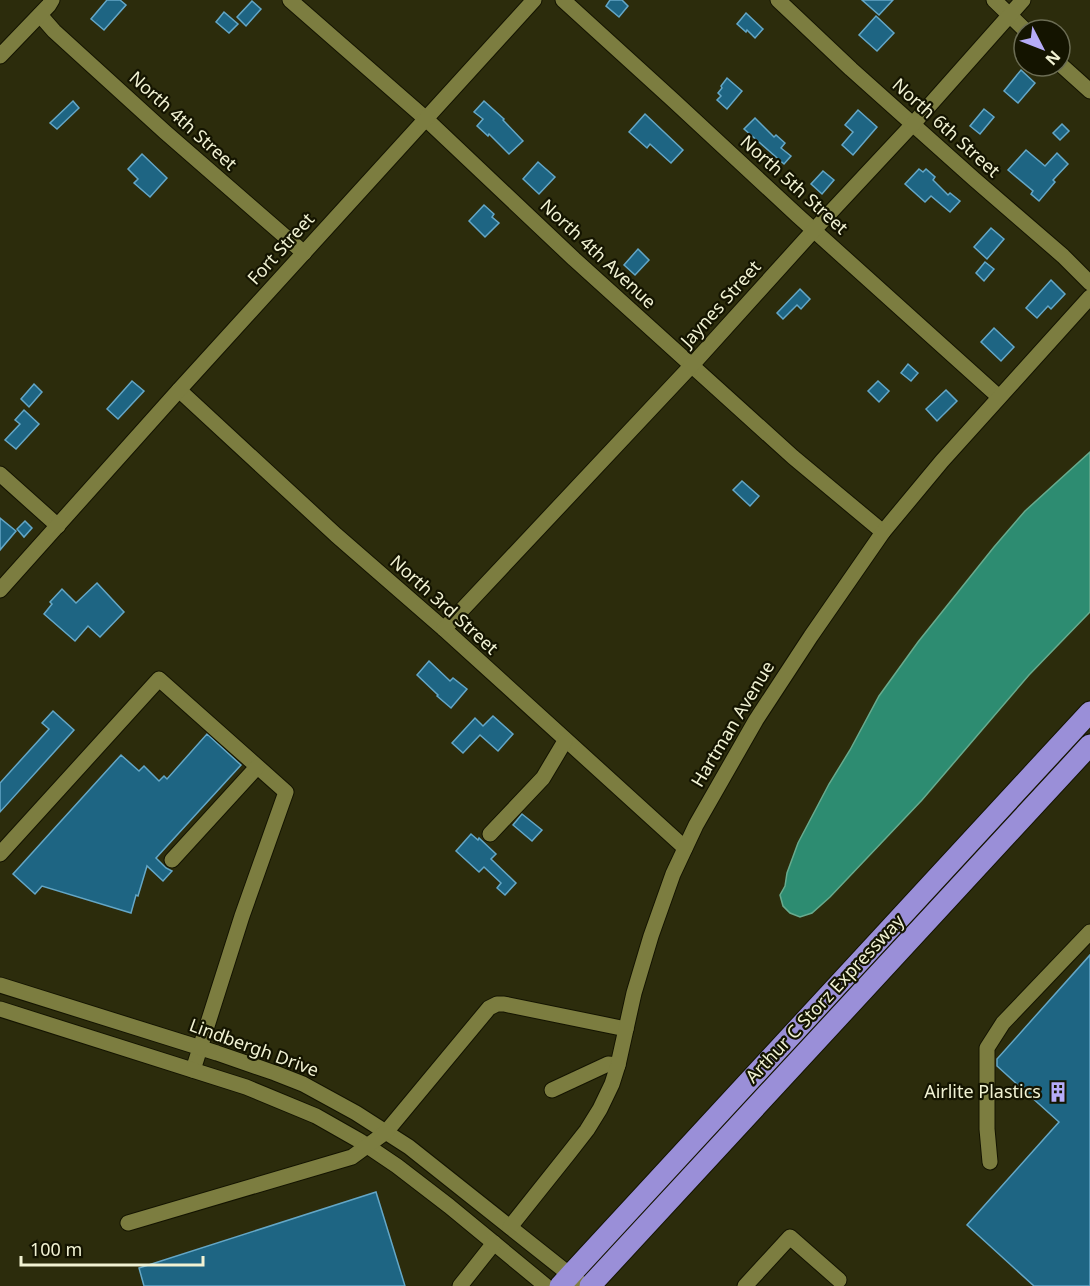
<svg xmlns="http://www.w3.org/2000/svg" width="1090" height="1286" viewBox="0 0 1090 1286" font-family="'Noto Sans',sans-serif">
<rect width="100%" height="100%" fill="#2c2c0c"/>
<polygon fill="#2d8c71" stroke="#68ab8e" stroke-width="1.5" points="1090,452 1090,612 1029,675 922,800 830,897 812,913 800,917 790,913 783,906 780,895 785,886 787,873 798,843 829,784 850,750 879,696 918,642 994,547 1025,511"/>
<g fill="#1e6583" stroke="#64a7c7" stroke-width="1.5">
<polygon points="107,0 120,0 126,5 104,30 91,19"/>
<polygon points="610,0 622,0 628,6 619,17 606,6"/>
<polygon points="862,0 893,0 879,15"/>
<polygon points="252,1 261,9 246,26 237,17"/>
<polygon points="224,12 238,24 229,33 216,22"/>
<polygon points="746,13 763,29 755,38 747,30 746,32 737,24"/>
<polygon points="876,16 894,33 877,51 859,35"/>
<polygon points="1021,70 1035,83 1018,103 1004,91"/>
<polygon points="727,78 742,91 727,109 717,100 721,96 718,93 722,88 721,86"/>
<polygon points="73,101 79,108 57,129 50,123"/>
<polygon points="484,101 504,119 503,120 523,141 509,154 489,134 488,136 477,126 483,119 474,112"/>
<polygon points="984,109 994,117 980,134 970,126"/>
<polygon points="858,110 877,127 853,155 842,145 853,132 845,125"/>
<polygon points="645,114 683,150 671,163 650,144 647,148 629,132"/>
<polygon points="755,118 774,137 776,135 785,143 781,148 791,156 784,164 744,129"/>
<polygon points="1062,124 1069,131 1060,140 1053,133"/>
<polygon points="1026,150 1045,166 1057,153 1068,164 1053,180 1055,182 1039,201 1031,194 1033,191 1008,170"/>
<polygon points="142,154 167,178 150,197 134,183 138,179 128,169"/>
<polygon points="538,162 555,177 539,194 523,179"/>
<polygon points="919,169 923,172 926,169 935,177 933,180 948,195 950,193 960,201 950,212 931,196 925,202 905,184"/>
<polygon points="823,171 834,180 822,194 811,184"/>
<polygon points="484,205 494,214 492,217 499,223 485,237 469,221"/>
<polygon points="991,228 1004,239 987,259 974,247"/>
<polygon points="638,249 649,260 635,275 624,265"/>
<polygon points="985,262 994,269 984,281 976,273"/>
<polygon points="1051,280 1065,294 1051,309 1048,306 1037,318 1026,308"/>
<polygon points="800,289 810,299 801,309 797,305 783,319 777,313"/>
<polygon points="994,328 1014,347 1001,361 981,342"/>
<polygon points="908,364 918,373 911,381 901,373"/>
<polygon points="132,381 144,391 118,419 107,409"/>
<polygon points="878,381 889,391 879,402 868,391"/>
<polygon points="34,384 42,392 29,407 21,399"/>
<polygon points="946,390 957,401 937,421 926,409"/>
<polygon points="24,410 39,424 16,449 5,440 20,424 15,420"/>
<polygon points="742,481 759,496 750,506 733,490"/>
<polygon points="0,518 16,531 0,550"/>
<polygon points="25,521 32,528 24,537 17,529"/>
<polygon points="97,583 124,612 100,637 88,626 75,641 44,614 52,604 50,602 62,589 76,603"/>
<polygon points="429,661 450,681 453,678 467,689 451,708 437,696 438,695 417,675"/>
<polygon points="53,711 74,730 0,812 0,783 49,729 42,723"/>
<polygon points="493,716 513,734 498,751 480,735 463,753 452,743 475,718 483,726"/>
<polygon points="207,734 241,765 156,858 166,868 172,871 163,881 147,866 138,896 136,895 131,913 42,886 35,894 13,874 121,755 139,771 144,766 159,781 164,776 167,779"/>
<polygon points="522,814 542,830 532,841 513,825"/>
<polygon points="471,834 478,840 479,838 496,854 491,859 516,883 505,895 497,888 501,883 484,867 479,872 456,851"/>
<polygon points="1090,955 1090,1286 1034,1286 967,1225 1059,1122 997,1066 997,1059"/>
<polygon points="376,1192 405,1286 144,1286 139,1268"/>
</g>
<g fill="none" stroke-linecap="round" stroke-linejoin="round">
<g stroke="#141400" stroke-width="17">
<g id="minor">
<polyline points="290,0 426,119 574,259 793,457 883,532"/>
<polyline points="563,0 674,101 798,216 999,397"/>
<polyline points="778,0 851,69 974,179 1063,256 1090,283"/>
<polyline points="994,0 1025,30"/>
<polyline points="40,15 54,31 165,132 304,253"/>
<polyline points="0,56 49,5 52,0"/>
<polyline points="1060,64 1090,91"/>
<polyline points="179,390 336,535 444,629 685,848"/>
<polyline points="0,474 58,526"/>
<polyline points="0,590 179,390 534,0"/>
<polyline points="444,629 692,365 814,230 913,124 1023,0"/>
<polyline points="490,834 543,778 565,741"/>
<polyline points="0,854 159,679 286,792 242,916 193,1070"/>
<polyline points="172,860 257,767"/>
<polyline points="0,985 217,1053 275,1073 303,1084 356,1113 409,1147 584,1286"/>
<polyline points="0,1009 246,1087 316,1116 360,1141 397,1166 449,1206 546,1286"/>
<polyline points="552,1090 608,1064 618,1065"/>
<polyline points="990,1162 987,1129 987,1048 1003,1023 1090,932"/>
<polyline points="128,1223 352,1157 386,1132 489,1008 497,1004 504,1004 626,1029"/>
<polyline points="510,1227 569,1153 587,1130 600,1109 612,1084 618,1065 634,993 651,936 673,874 696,825 756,720 811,636 883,532 942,461 1090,297"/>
<polyline points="460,1286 494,1243"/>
<polyline points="745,1286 790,1237 839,1280"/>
</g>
</g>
<g stroke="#141400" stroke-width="23">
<g id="highway">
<polyline points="560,1286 1090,712"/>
<polyline points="590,1286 1090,745"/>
</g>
</g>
<use href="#minor" stroke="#7c7d40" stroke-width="15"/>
<use href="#highway" stroke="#9a8fd8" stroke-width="21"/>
</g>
<defs>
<g id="building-bare" transform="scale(1.62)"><path d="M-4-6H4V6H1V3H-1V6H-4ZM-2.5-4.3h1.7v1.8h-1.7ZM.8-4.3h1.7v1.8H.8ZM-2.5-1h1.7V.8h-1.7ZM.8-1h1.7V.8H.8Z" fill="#b6acf8" stroke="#141400" stroke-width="2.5" paint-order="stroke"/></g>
</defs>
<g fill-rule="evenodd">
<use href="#building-bare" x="1058" y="1092"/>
</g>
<g text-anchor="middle" stroke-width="4.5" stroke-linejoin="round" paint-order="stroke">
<g font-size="18" fill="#f1f2d3" stroke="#141400">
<text transform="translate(183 121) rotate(42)" y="6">North 4th Street</text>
<text transform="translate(946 128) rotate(42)" y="6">North 6th Street</text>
<text transform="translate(794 185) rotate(42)" y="6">North 5th Street</text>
<text transform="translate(281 249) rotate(-48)" y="6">Fort Street</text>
<text transform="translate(598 254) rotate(43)" y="6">North 4th Avenue</text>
<text transform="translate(721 304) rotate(-48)" y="6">Jaynes Street</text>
<text transform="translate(444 605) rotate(42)" y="6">North 3rd Street</text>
<text transform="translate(733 724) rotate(-59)" y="6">Hartman Avenue</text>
<text transform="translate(825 999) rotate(-47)" y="6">Arthur C Storz Expressway</text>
<text transform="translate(254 1048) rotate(20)" y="6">Lindbergh Drive</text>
</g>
<g font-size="18" fill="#f1f2d3" stroke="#141400" text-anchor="end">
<text x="1041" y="1098">Airlite Plastics</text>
</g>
</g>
<g transform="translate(1042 48) rotate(132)"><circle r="28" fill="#141400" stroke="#6c6d54" stroke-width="1.5"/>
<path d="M0-4.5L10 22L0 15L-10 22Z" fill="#b6acf8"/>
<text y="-9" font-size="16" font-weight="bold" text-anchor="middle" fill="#f1f2d3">N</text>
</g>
<path d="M21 1256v9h182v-9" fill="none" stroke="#f1f2d3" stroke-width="3"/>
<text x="30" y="1256" font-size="18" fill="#f1f2d3" stroke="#141400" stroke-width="4.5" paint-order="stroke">100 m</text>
</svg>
